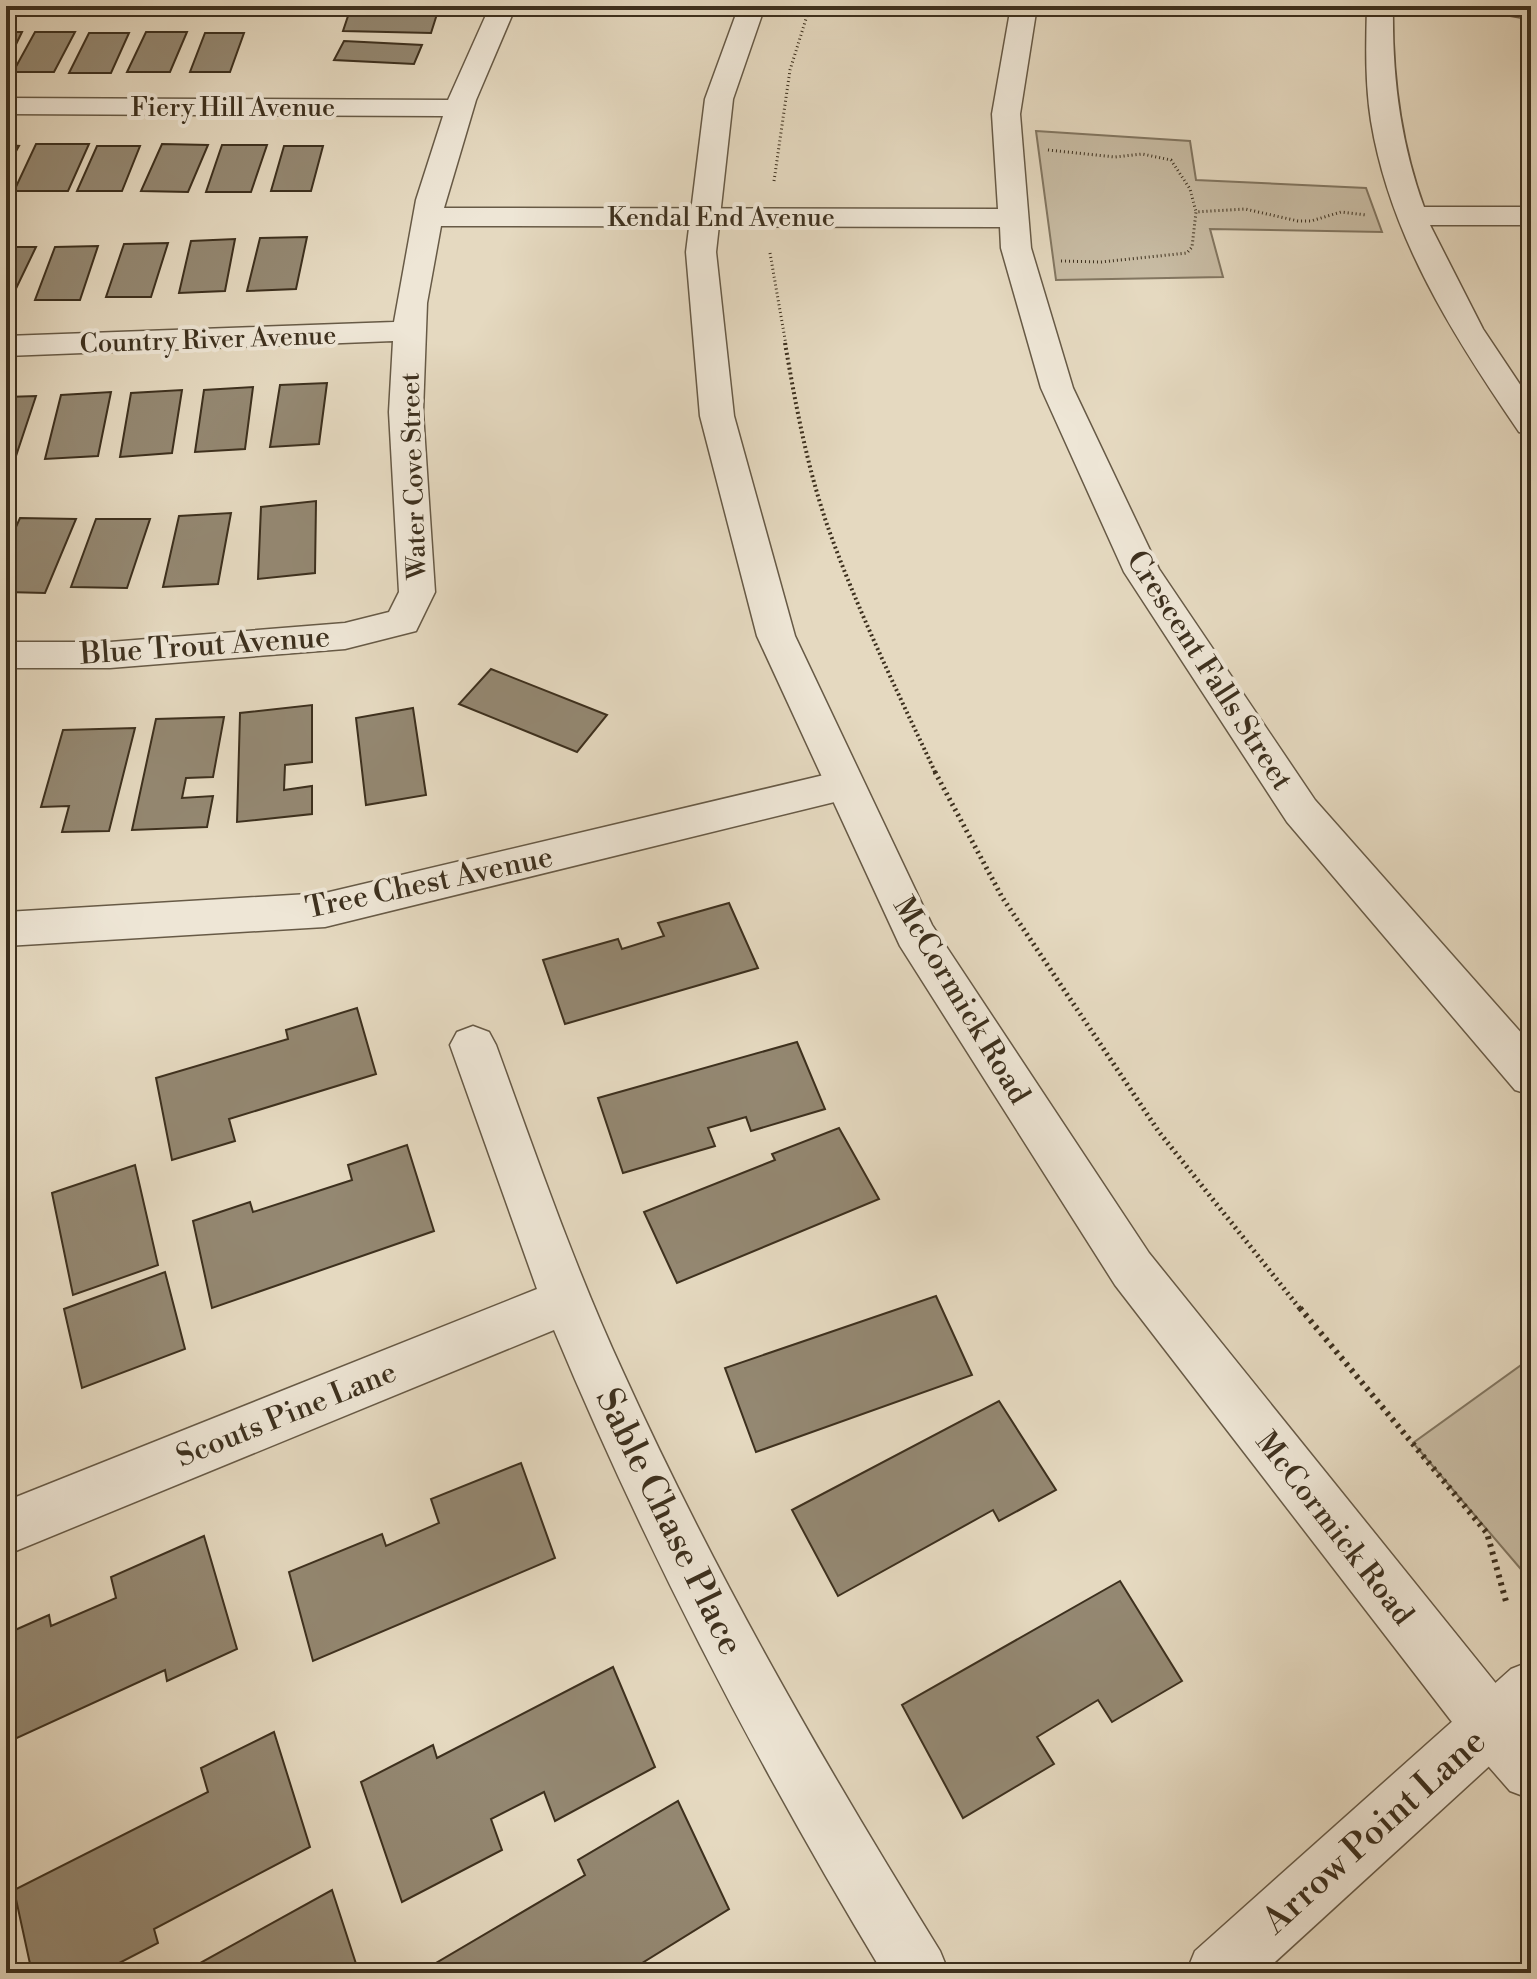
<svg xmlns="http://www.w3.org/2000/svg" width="1537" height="1979" viewBox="0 0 1537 1979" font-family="'Libre Bodoni',serif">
<rect width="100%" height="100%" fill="#e5d9c0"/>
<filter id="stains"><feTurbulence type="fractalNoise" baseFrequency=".0025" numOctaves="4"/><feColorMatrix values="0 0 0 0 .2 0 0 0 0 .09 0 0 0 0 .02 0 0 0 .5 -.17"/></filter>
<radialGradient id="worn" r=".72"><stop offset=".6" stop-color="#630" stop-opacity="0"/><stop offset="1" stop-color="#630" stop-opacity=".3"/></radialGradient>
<g fill="#c8bca4" stroke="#827661" stroke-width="2">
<polygon points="1036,131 1190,141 1196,180 1366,188 1382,232 1210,229 1223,277 1056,280"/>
<polygon points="1531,1358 1531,1581 1413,1443"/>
</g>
<g fill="#948872" stroke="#3d301e" stroke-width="2">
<polygon points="349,13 437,14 431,33 343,31"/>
<polygon points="6,32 22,32 6,65"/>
<polygon points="35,32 75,32 54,72 13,72"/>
<polygon points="146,32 187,32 170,72 127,72"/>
<polygon points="89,33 129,33 111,73 69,73"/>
<polygon points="205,33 244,33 230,72 190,72"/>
<polygon points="344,41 422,45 414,64 334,60"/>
<polygon points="36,144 89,144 68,191 14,191"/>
<polygon points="162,144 208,145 188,192 141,191"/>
<polygon points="6,145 19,146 6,169"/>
<polygon points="222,145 267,145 251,192 206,192"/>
<polygon points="97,146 140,146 122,191 77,191"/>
<polygon points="284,146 323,146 311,191 271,191"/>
<polygon points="307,237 296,289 247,291 260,238"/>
<polygon points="235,239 225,291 179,293 191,241"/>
<polygon points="168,243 151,297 106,297 124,244"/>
<polygon points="98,246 80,300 35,300 55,247"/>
<polygon points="6,247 36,247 11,299 6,299"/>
<polygon points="327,383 319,444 270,447 280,385"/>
<polygon points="253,387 245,449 195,452 204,390"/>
<polygon points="182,390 172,453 120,457 131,393"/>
<polygon points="111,392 98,456 45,459 61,395"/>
<polygon points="36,396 15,459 6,459 6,397"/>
<polygon points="316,501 315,573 258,579 261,507"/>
<polygon points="231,513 218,584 163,587 179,516"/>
<polygon points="20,518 76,519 45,593 6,592 6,549"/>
<polygon points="96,519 150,519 127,588 71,587"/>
<polygon points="491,669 607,715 577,752 459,704"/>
<polygon points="312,705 312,762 285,765 284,790 312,786 312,814 237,822 240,713"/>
<polygon points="413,708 426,795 366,805 356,718"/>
<polygon points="224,717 213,777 186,778 182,798 213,796 207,827 132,830 156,719"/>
<polygon points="135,728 109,831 62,832 69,806 41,807 63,730"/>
<polygon points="729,903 758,968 565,1024 543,960 618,939 622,949 664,936 658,923"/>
<polygon points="357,1008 376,1074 229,1119 235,1141 172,1160 156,1078 288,1039 286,1030"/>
<polygon points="797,1042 825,1109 751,1131 746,1117 708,1128 715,1146 623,1173 598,1098"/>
<polygon points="839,1128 879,1199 677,1283 644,1212 775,1160 772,1154"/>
<polygon points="407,1145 434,1231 212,1308 193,1221 250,1202 253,1212 352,1180 348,1165"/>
<polygon points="135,1165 158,1265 73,1295 52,1193"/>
<polygon points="165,1272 185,1349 82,1388 64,1309"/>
<polygon points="936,1296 972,1375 756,1452 725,1368"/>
<polygon points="999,1401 1056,1490 999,1521 993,1510 838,1596 792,1510"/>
<polygon points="521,1463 555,1558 313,1661 289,1572 382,1534 386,1546 439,1523 431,1499"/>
<polygon points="204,1536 237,1649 167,1681 165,1670 6,1743 6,1634 49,1615 51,1626 116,1598 111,1577"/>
<polygon points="1120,1581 1182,1681 1112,1722 1098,1700 1037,1737 1054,1764 963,1818 902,1705"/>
<polygon points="613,1667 655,1767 555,1821 544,1792 491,1819 502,1850 402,1902 361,1782 433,1745 437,1758"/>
<polygon points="274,1732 310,1847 154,1929 158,1943 100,1973 32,1973 14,1890 208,1792 201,1768"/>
<polygon points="678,1801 729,1909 626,1973 434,1973 431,1966 585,1875 578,1860"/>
<polygon points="332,1890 359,1973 182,1973"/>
</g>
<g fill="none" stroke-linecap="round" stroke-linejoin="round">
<g stroke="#675a46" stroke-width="3">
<g id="minor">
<polygon points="490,6 516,6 476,100 444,208 998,209 992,114 1011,6 1037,6 1020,114 1031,248 1073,388 1159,569 1315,800 1531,1044 1531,1095 1515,1090 1287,822 1124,572 1041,388 1001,248 1000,227 441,226 427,303 423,412 435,592 416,631 345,649 110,668 6,668 6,642 110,642 345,623 389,612 399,592 389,412 393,341 6,356 6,336 394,322 416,200 443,116 6,114 6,98 448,100"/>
<path d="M1367 6H1393C1392 76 1400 141 1424 207H1531V225H1430L1483 329 1531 401V435L1519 432C1454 337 1390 237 1371 121 1365 83 1366 45 1367 6Z"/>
<polygon points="1480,6 1531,6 1531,19 1484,11"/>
<polygon points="845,770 859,774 865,785 859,796 325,927 6,946 6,912 325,893"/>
<path d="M473 1026 489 1032 496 1045C536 1155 574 1266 623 1372 714 1573 824 1764 940 1951L949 1973H883C758 1766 647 1553 554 1330L6 1555V1501L537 1289 450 1045 457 1032Z"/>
<polygon points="1531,1661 1531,1728 1263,1973 1186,1973 1195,1951 1511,1669"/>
</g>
</g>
<g stroke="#675a46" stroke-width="3">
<polygon id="tertiary" points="739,6 765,6 733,99 716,252 734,416 795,636 932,925 1149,1253 1531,1727 1531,1799 1510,1791 1469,1744 1115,1285 900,946 757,636 700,416 686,252 705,99"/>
</g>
<g stroke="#3d301e" stroke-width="3" stroke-dasharray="1 3" stroke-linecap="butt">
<polyline points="1048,150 1115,157 1142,154 1171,160 1190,189 1196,212"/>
<polyline points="774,181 790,70 810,6"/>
<polyline points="770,253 786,345"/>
<polyline points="1061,261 1101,262 1187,253 1192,247 1196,212 1245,209 1298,221 1311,221 1341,212 1366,215"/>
</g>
<path stroke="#3d301e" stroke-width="4" stroke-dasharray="2 3" stroke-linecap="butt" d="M785 343C796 407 808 472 830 533 860 616 899 695 936 774"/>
<polyline stroke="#3d301e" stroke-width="5" stroke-dasharray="2 4" stroke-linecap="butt" points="935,772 1002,897 1159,1132 1301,1310"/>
<polyline stroke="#3d301e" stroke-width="6" stroke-dasharray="3 5" stroke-linecap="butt" points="1300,1308 1487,1533 1507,1605"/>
<use href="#minor" fill="#eee6d6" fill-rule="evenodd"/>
<use href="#tertiary" fill="#eee6d6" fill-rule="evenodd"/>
</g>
<g text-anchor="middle" stroke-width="8" stroke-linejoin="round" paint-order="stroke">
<g font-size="26" fill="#3d301e" stroke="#eee6d6">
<text x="233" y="116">Fiery Hill Avenue</text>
<text x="721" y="226">Kendal End Avenue</text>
<text transform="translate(208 339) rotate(-2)" y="9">Country River Avenue</text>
<text transform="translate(413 476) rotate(-92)" y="9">Water Cove Street</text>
</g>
<g font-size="30" fill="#3d301e" stroke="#eee6d6">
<text transform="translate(205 645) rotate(-4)" y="10">Blue Trout Avenue</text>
<text transform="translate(1210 670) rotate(57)" y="10">Crescent Falls Street</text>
<text transform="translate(429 882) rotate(-12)" y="10">Tree Chest Avenue</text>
<text transform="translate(962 1000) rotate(59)" y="10">McCormick Road</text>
<text transform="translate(286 1414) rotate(-22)" y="10">Scouts Pine Lane</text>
<text transform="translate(1335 1528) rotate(52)" y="10">McCormick Road</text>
</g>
<g font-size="36" fill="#3d301e" stroke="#eee6d6">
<text transform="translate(671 1521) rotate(64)" y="13">Sable Chase Place</text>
<text transform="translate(1373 1830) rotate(-42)" y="13">Arrow Point Lane</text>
</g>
</g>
<rect width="1537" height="1979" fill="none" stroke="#e5d9c0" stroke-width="32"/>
<rect x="8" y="8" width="1521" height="1963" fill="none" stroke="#3d301e" stroke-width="4"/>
<rect x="16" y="16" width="1505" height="1947" fill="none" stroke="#3d301e" stroke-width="2"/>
<rect width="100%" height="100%" filter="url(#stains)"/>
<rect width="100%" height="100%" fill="url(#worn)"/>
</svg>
